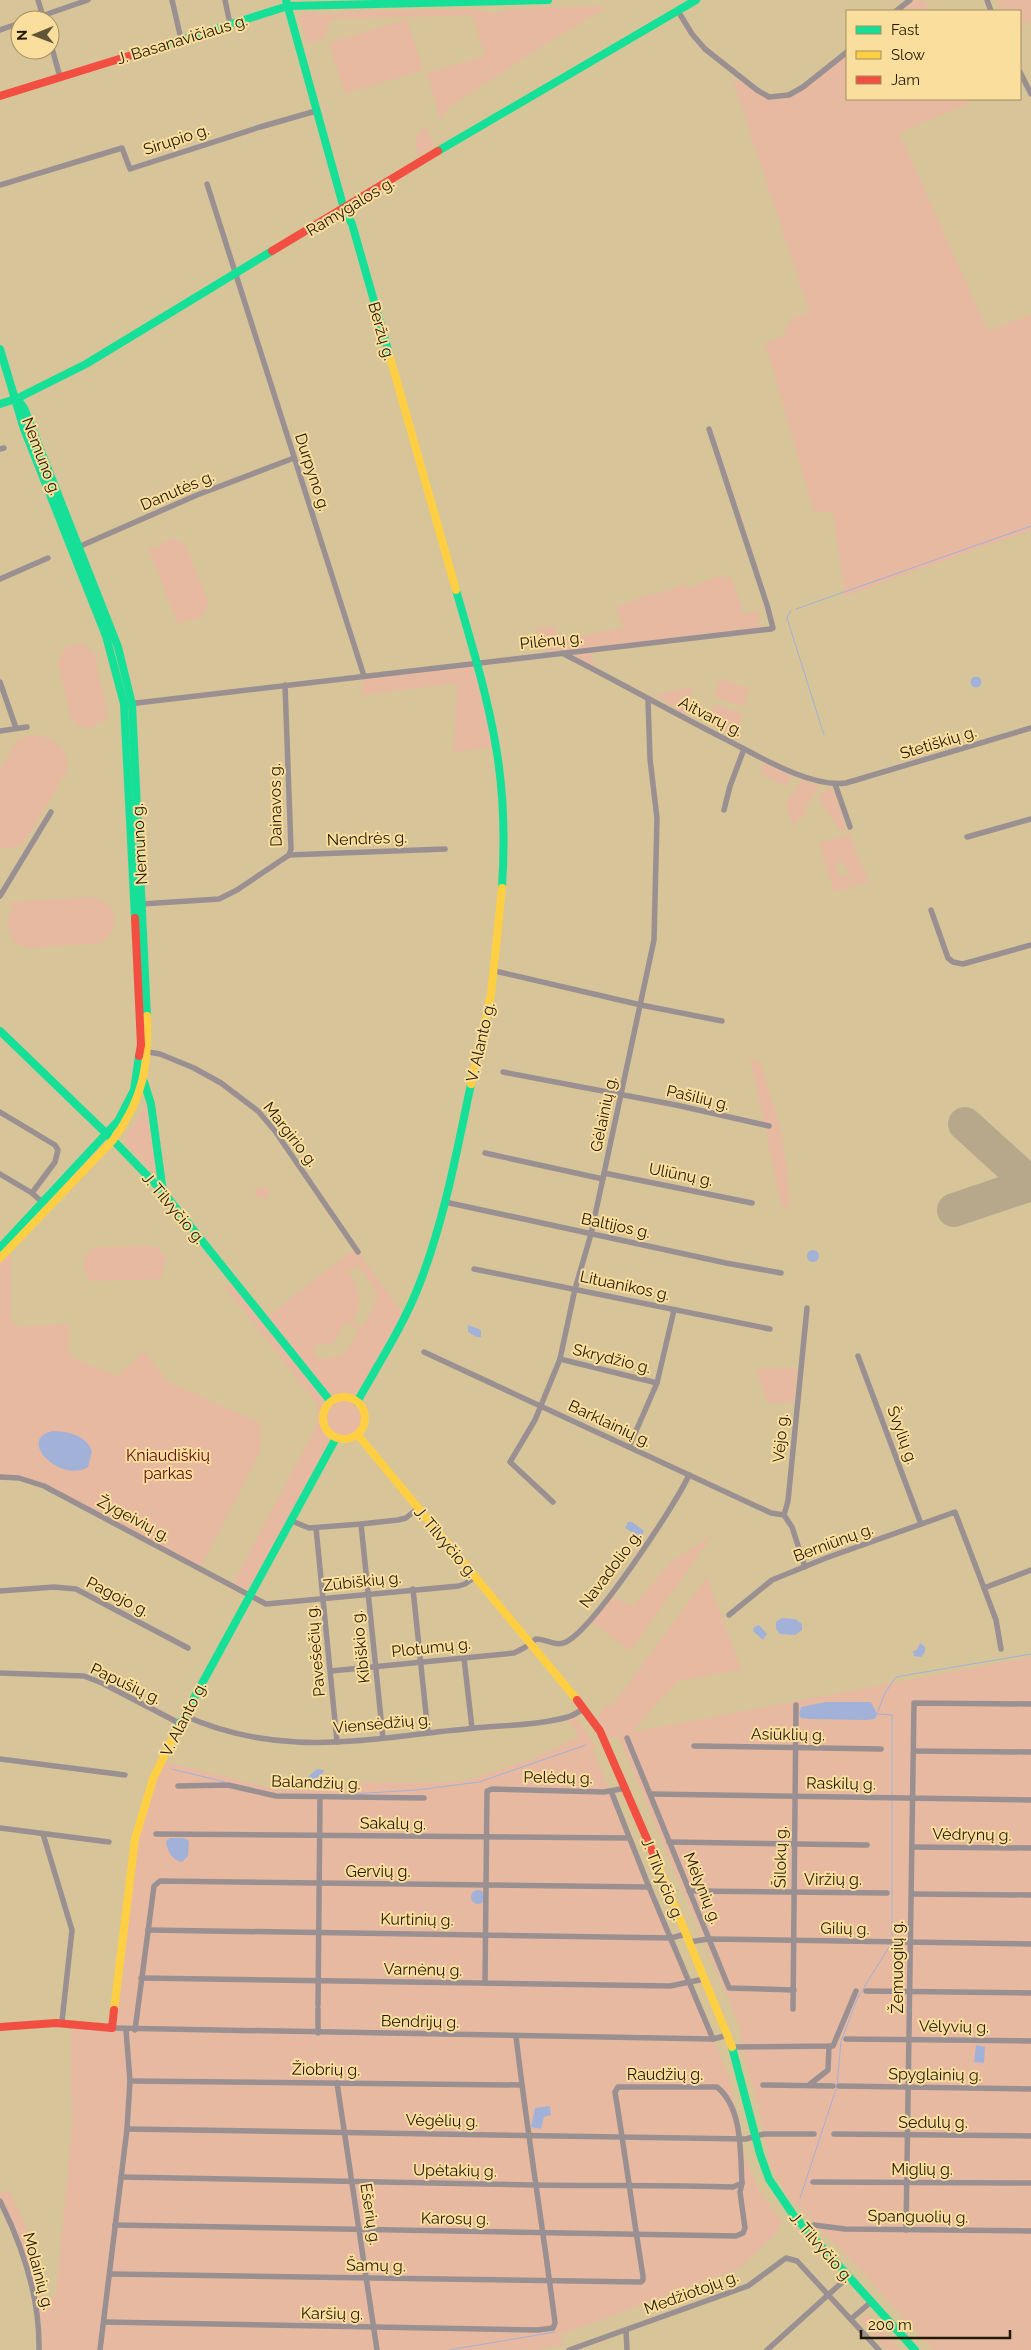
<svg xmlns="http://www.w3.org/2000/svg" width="1031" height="2350" viewBox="0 0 1031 2350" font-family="Raleway,sans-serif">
<rect width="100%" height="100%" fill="#d7c499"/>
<g fill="#e8b9a1" fill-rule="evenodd">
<polygon points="910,0 924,0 929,11 896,11"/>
<polygon points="997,0 1031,0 1031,21 1020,27 1020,11 1001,11"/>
<path d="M602 6 604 9 536 50 451 106 440 119 427 73 485 56 472 15 331 19 324 39 307 44 299 17 304 12C318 12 334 17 347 11L477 9C484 15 502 14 508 9Z"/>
<polygon points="407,19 423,70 345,94 329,43"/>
<polygon points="847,52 847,99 968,99 970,103 899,133 988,331 1031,315 1031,530 845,596 833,512 814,512 765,343 785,336 784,331 793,318 810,313 732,78 769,97 789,95"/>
<path d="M424 127 427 129 435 146 419 156C413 140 413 140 424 127Z"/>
<path d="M172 539 180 541 186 547 208 601C207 616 196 624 182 619L183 624 179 626 148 548 154 546 156 550 164 541Z"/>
<polygon points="723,574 725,578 731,577 744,614 758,610 760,631 591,651 595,670 577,659 572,650 545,651 536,628 555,626 560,640 623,628 616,607 657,592 658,594 680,586 680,584 684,583 686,589"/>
<polygon points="81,643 94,652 108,718 90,728 79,726 71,718 58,663 65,648"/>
<polygon points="477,662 496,747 454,752 457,683 361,695 364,676"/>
<polygon points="719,679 749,688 744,707 715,697"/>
<polygon points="693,687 685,715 655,695"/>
<polygon points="714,704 742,713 737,740 709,724"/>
<path d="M34 735C54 736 70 750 67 771L23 844 16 847 0 849V769L17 742 21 738Z"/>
<polygon points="764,763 792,776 786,787 760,772"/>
<polygon points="801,780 819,786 810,802 804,805 806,816 794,820 796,828 794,829 786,804"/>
<path d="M827 788 834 791 846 828 840 832C835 819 825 810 818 798Z"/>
<polygon points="850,834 858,858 869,882 855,886 843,861 835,865 840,878 848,875 853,887 834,892 819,843"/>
<path d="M93 897 104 901 114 912C115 926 113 935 100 943L30 948 14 942C6 929 5 918 15 906H9L8 902Z"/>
<polygon points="750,1057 761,1064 782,1134 790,1199 788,1209 781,1204"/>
<path d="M146 1101 156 1172 155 1175 127 1145C122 1133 132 1129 137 1120 141 1114 144 1107 146 1101Z"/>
<polygon points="255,1188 269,1188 268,1198 256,1198"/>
<path d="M151 1246C174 1254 163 1264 161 1279L91 1281 85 1272 83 1264 86 1254 95 1247Z"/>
<path d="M355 1248 405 1317 357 1394 339 1396 330 1394 266 1318ZM358 1265C380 1295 382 1294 363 1327L353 1321C364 1301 359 1289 348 1271ZM345 1322 359 1330C347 1351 346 1359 319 1359L311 1351 316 1349V1344L333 1343Z"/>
<polygon points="11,1251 11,1319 16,1327 69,1324 69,1356 118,1376 144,1351 167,1381 260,1423 261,1450 201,1567 45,1484 0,1474 0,1262"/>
<polygon points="231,1282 321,1395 324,1403 321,1421 329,1439 325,1455 251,1587 247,1589 233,1583 317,1425 318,1405 225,1287"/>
<polygon points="797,1368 794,1402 768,1404 756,1369"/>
<circle cx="344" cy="1418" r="18"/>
<polygon points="712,1536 630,1651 589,1620 609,1595 633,1606 673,1560"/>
<path d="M707 1577 741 1670 677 1681 632 1732 1031 1657V2350H932L860 2269 788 2196 770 2164 758 2104 742 2050 741 2030 618 1735 609 1740C598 1723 593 1721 606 1704L612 1706Z"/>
<path d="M574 1715 596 1747 593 1750 730 2080 743 2151 759 2191 781 2221 777 2232 740 2268 560 2335 563 2345 536 2350H43L42 2326 36 2292 0 2201V2194L9 2190 30 2234 42 2297H56L72 2128 71 2022 117 2028 116 2019 124 1975 123 1960C131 1894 133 1821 165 1762L279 1790 352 1789 356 1782 437 1783 465 1781 533 1759 578 1737V1734L566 1718Z"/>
<polygon points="867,2313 900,2350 886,2350 859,2320"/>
</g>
<g fill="#a2b1d8">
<circle cx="976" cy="682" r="5.5"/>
<circle cx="813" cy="1256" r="6"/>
<polygon points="468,1325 481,1330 481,1337 477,1337 468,1332"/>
<path d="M53 1431C70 1432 85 1435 92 1451L88 1467C61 1484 15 1439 53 1431Z"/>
<polygon points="628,1522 632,1522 644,1531 641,1538 625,1528"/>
<polygon points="782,1618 795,1619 802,1624 802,1630 795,1635 780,1634 776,1629 776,1622"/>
<polygon points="759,1625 767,1634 763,1640 753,1631 754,1627"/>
<polygon points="920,1643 925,1647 925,1652 921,1657 914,1656 913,1651 917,1650"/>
<polygon points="826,1702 871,1702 877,1714 875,1719 866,1720 809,1719 801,1718 799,1714 801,1707"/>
<polygon points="317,1769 324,1770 319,1781 309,1780 308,1777"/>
<path d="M170 1838H184L189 1841 188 1856 182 1862C174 1862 166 1850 166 1841Z"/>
<circle cx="478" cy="1897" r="7"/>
<polygon points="976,2045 985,2047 984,2063 974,2062"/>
<polygon points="550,2106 551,2115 544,2117 541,2129 531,2127 535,2108"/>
</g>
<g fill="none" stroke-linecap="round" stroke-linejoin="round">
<g stroke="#a2b1d8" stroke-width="1">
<polyline points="796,609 1031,526"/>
<polyline points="791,610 787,618 824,735"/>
<polyline points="172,1769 225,1782"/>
<polyline points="350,1794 417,1790 479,1782 586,1745"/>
<polyline points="892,1795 892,1715 877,1714 885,1693 896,1677 1031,1654"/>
<polyline points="892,1801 892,1936"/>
<polyline points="800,2198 837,2086 841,2041 858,1997 889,1947"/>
<polyline points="449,2350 555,2332"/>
</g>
<g stroke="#b8a88b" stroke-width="34">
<polyline points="965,1124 1031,1184"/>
<polyline points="954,1210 1031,1184"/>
</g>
<g stroke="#9b9091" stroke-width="5.5">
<polyline points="38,0 44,20"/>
<polyline points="172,0 181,39"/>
<polyline points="225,0 230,24"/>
<polyline points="987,0 991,11"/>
<polyline points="678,11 692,34 705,49 757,90 769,97 789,95 803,87 847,52"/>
<polyline points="896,11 910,0"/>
<polyline points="30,20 88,0"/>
<polyline points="0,30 20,23"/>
<polyline points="50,41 60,77"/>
<polyline points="1020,72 1031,94"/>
<polyline points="207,184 364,676"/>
<polyline points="0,185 122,148 130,169 260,127 316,111"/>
<polyline points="0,449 4,448"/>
<polyline points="76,548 197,495 294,458"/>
<polyline points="0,579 48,558"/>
<path d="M562 653C617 681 670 711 725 739 757 755 810 788 846 783L1031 728"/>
<polyline points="0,682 16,728"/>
<polyline points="128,704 771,629 773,628 767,605 709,429"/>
<polyline points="0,731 27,727"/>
<polyline points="835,784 850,827"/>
<polyline points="724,810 730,786 744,749"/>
<polyline points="967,837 1031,819"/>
<polyline points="289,855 445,849"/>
<polyline points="0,896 51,812"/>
<polyline points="142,904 219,899 237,890 289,855 291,849 285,685"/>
<polyline points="931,910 948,958 953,962 963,964 1031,945"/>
<polyline points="495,971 641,1005 722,1021"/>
<polyline points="148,1052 160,1054 194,1068 221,1083 258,1111 275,1131 358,1252"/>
<polyline points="503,1072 676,1105 769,1126"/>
<polyline points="0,1112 55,1145 58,1150 55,1162 32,1193"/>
<polyline points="485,1153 603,1179"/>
<polyline points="604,1173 752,1203"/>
<polyline points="0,1174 32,1193 43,1203"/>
<polyline points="445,1202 726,1263 781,1273"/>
<polyline points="474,1269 770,1329"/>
<polyline points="424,1352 771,1513 784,1515"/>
<polyline points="858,1356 921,1524"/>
<polyline points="560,1359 657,1383"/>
<polyline points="629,1447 657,1383 674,1310"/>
<polyline points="0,1477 19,1478 44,1486 266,1604 459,1586 465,1584 475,1577"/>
<polyline points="553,1502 510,1462 535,1420 560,1359 575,1289 591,1234 654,940 657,818 650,759 648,700"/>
<polyline points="292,1521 309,1528 361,1524 398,1520 406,1518 418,1508"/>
<polyline points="361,1524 383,1738"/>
<polyline points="316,1528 337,1742"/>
<polyline points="805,1567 792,1527 784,1515 788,1501 807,1308"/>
<polyline points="984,1588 996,1620 1001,1649"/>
<polyline points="413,1589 428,1733"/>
<polyline points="0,1591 54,1587 76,1589 188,1648"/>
<polyline points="729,1615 772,1580 826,1558 955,1512 984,1588 1031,1570"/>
<polyline points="464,1658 472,1728"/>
<path d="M331 1671 514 1653 524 1648 536 1639C547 1639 555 1647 566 1642 594 1628 675 1506 689 1475"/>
<polyline points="0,1673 84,1676 102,1683 179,1723"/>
<path d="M183 1715C218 1731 258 1740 297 1742 353 1745 410 1734 466 1729 500 1725 535 1726 568 1717 574 1715 579 1712 584 1708"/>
<polyline points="627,1738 729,1988 794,1990"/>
<polyline points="694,1746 881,1749"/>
<polyline points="914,1751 1031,1752"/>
<polyline points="0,1759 125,1775"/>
<polyline points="178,1786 228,1785 276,1796 424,1798"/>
<polyline points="611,1791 649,1887 713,2039"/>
<polyline points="651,1794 1031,1800"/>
<polyline points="0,1828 109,1842"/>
<polyline points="43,1834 72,1930 62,2021"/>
<polyline points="156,1834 629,1838"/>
<polyline points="669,1842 867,1845"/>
<polyline points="912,1847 1031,1848"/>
<polyline points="689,1891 887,1893"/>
<polyline points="912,1894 1031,1895"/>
<polyline points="148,1930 671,1938 686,1934"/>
<polyline points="689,1942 708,1939 1031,1944"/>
<polyline points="141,1978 670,1986 704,1979"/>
<polyline points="485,1983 487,1791 492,1789 604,1792 626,1788"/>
<polyline points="866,1991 1031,1993"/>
<polyline points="318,2005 320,1798"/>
<polyline points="793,2009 796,1705"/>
<polyline points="112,2028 713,2039 728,2035"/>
<polyline points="135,2030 154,1886 160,1881 649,1887"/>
<polyline points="318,2033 318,2009"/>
<polyline points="846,2039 1031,2041"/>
<polyline points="732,2047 833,2046 856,1991"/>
<polyline points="130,2081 521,2085"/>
<polyline points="337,2083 377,2350"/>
<polyline points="763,2085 833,2086"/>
<polyline points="809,2085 828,2070 829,2046"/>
<polyline points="839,2086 1031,2089"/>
<polyline points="127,2129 746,2139 764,2134 814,2134"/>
<polyline points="834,2134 1031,2136"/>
<polyline points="813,2182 1031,2183"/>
<path d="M0 2201C23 2247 40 2298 39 2350"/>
<polyline points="115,2225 736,2236 743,2233 745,2228 740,2192 742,2183"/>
<polyline points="805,2229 814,2225 845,2229 1031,2231"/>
<polyline points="906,2230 914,1703 1031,1704"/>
<path d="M111 2274 641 2282 643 2280V2276C633 2215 625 2153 615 2092L618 2087H717C743 2108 740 2153 742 2183L733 2187C666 2185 600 2186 533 2185 396 2183 259 2180 121 2177"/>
<polyline points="851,2319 871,2302"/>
<path d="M104 2322 538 2330 553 2328 555 2323C543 2227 527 2132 516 2036"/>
<polyline points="626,2330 627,2350"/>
<polyline points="100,2350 127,2129 130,2081 126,2030"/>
<polyline points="569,2350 748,2286 786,2258 797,2261 879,2350"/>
<polyline points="767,2350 848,2277"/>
</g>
<g stroke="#16e098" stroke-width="8">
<polyline points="286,0 344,209 352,224 390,357"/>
<polyline points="161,46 288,6 548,0"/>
<polyline points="438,151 696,0"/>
<polyline points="0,349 24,429 106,636 124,704 135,918"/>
<polyline points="18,400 24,408 118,647 132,704 147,1016"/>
<polyline points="0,404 16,399 86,364 272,251"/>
<path d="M456 590C471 642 487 694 496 747 504 793 505 841 502 888"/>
<polyline points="0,1031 113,1140 163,1192 331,1402"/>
<polyline points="144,1082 151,1104 163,1192"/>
<polyline points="0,1248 118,1121 134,1090 139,1056"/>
<path d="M357 1402C379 1363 405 1323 421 1280 445 1217 457 1150 471 1084"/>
<polyline points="175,1733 336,1438"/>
<polyline points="732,2047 760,2154 769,2179 794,2216 915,2350"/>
</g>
<g stroke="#ffcf43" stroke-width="8">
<polyline points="390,357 456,590"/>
<polyline points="471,1084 491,995 502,888"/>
<path d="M0 1258 113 1140C143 1099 149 1066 147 1016"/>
<circle cx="344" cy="1418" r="21"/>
<polyline points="357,1434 577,1700"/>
<polyline points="653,1853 732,2047"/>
<polyline points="114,2010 135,1839 153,1779 175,1733"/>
</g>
<g stroke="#f24e42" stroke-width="8">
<polyline points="0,96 161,46"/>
<polyline points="272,251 438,151"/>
<polyline points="135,918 141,1045 139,1056"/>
<polyline points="577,1700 600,1731 653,1853"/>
<polyline points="0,2027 56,2023 112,2028 114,2010"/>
</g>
</g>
<g text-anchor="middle" stroke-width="4" stroke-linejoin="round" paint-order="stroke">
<g font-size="16" fill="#231901" stroke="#f9de9e">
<text transform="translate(182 39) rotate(-17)" y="6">J. Basanavičiaus g.</text>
<text transform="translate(176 139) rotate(-18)" y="6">Sirupio g.</text>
<text transform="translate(350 206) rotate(-31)" y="6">Ramygalos g.</text>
<text transform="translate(382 331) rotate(74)" y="6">Beržų g.</text>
<text transform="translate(42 456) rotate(69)" y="6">Nemuno g.</text>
<text transform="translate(313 472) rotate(72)" y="6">Durpyno g.</text>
<text transform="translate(177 490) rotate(-23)" y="6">Danutės g.</text>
<text transform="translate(551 640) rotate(-6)" y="6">Pilėnų g.</text>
<text transform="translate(711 716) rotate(27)" y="6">Aitvarų g.</text>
<text transform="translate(938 742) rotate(-17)" y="6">Stetiškių g.</text>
<text transform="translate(275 805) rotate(-91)" y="6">Dainavos g.</text>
<text transform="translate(367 838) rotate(-2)" y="6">Nendrės g.</text>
<text transform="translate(139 844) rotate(-93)" y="6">Nemuno g.</text>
<text transform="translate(480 1042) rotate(-77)" y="6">V. Alanto g.</text>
<text transform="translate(698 1097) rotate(13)" y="6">Pašilių g.</text>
<text transform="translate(603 1114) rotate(-78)" y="6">Gėlainių g.</text>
<text transform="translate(291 1134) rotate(52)" y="6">Margirio g.</text>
<text transform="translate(681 1174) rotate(11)" y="6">Uliūnų g.</text>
<text transform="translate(174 1208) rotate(50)" y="6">J. Tilvyčio g.</text>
<text transform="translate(616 1225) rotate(12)" y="6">Baltijos g.</text>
<text transform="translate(625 1285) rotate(12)" y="6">Lituanikos g.</text>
<text transform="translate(612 1358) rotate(14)" y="6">Skrydžio g.</text>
<text transform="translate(610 1423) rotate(25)" y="6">Barklainių g.</text>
<text transform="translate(903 1435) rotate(70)" y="6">Švylių g.</text>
<text transform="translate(780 1438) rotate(-85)" y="6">Vėjo g.</text>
<text transform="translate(134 1518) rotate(28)" y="6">Žygeivių g.</text>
<text transform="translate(446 1542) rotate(50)" y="6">J. Tilvyčio g.</text>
<text transform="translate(833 1542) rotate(-20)" y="6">Berniūnų g.</text>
<text transform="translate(610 1569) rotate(-53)" y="6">Navadolio g.</text>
<text transform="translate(362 1581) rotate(-6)" y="6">Zūbiškių g.</text>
<text transform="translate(118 1596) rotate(27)" y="6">Pagojo g.</text>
<text transform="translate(360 1647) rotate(-96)" y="6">Kibiškio g.</text>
<text transform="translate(431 1647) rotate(-6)" y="6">Plotumų g.</text>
<text transform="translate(315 1651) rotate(-95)" y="6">Pavešečių g.</text>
<text transform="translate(126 1683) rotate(25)" y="6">Papušių g.</text>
<text transform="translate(183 1719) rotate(-63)" y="6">V. Alanto g.</text>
<text transform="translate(382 1723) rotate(-5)" y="6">Viensėdžių g.</text>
<text transform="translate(788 1734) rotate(1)" y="6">Asiūklių g.</text>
<text transform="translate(558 1777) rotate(1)" y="6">Pelėdų g.</text>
<text transform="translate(316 1782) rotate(2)" y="6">Balandžių g.</text>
<text transform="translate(841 1783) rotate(1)" y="6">Raskilų g.</text>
<text transform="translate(393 1823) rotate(1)" y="6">Sakalų g.</text>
<text transform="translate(972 1834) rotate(1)" y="6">Vėdrynų g.</text>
<text transform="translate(780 1857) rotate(-89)" y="6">Šilokų g.</text>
<text x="378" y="1877">Gervių g.</text>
<text transform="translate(663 1879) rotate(68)" y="6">J. Tilvyčio g.</text>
<text x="833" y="1885">Viržių g.</text>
<text transform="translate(703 1888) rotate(68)" y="6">Mėlynių g.</text>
<text transform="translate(417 1919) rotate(1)" y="6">Kurtinių g.</text>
<text transform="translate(845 1928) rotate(1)" y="6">Gilių g.</text>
<text transform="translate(897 1967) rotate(-90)" y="6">Žemuogių g.</text>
<text transform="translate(423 1969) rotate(1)" y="6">Varnėnų g.</text>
<text transform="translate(420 2021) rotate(1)" y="6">Bendrijų g.</text>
<text transform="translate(954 2026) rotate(1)" y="6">Vėlyvių g.</text>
<text transform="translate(326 2069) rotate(1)" y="6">Žiobrių g.</text>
<text x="665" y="2080">Raudžių g.</text>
<text transform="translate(935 2074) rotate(1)" y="6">Spyglainių g.</text>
<text transform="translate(442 2120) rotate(1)" y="6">Vėgėlių g.</text>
<text x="933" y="2128">Sedulų g.</text>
<text x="922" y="2175">Miglių g.</text>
<text transform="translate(455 2170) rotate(1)" y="6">Upėtakių g.</text>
<text transform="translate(371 2214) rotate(81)" y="6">Ešerių g.</text>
<text transform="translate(918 2216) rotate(1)" y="6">Spanguolių g.</text>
<text transform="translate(455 2218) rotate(1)" y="6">Karosų g.</text>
<text transform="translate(822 2247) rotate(49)" y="6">J. Tilvyčio g.</text>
<text transform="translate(376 2265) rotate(1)" y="6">Šamų g.</text>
<text transform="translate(39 2271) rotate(75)" y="6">Molainių g.</text>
<text transform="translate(691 2292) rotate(-20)" y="6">Medžiotojų g.</text>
<text transform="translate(332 2313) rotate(1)" y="6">Karšių g.</text>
</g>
<g font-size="16" fill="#5a0608" stroke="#f9de9e">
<text x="168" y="1461">Kniaudiškių<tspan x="168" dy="18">parkas</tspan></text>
</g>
</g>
<rect x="846" y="10" width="175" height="90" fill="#f9de9e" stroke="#a38f5f"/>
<rect x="856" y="26" width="25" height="8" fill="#16e098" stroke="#a38f5f"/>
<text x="891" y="35" font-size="15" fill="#231901">Fast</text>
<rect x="856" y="51" width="25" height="8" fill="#ffcf43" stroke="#a38f5f"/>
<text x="891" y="60" font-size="15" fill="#231901">Slow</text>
<rect x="856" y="76" width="25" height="8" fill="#f24e42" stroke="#a38f5f"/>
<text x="891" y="85" font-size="15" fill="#231901">Jam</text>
<g transform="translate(35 35) rotate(269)"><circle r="24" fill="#f9de9e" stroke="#a38f5f"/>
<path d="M0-4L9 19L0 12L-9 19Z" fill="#625536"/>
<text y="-8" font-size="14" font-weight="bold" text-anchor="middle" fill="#231901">N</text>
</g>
<path d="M861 2330v8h149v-8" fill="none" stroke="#231901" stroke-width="2.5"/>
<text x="868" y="2330" font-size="15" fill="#231901" stroke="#f9de9e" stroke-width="4" paint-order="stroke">200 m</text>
</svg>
